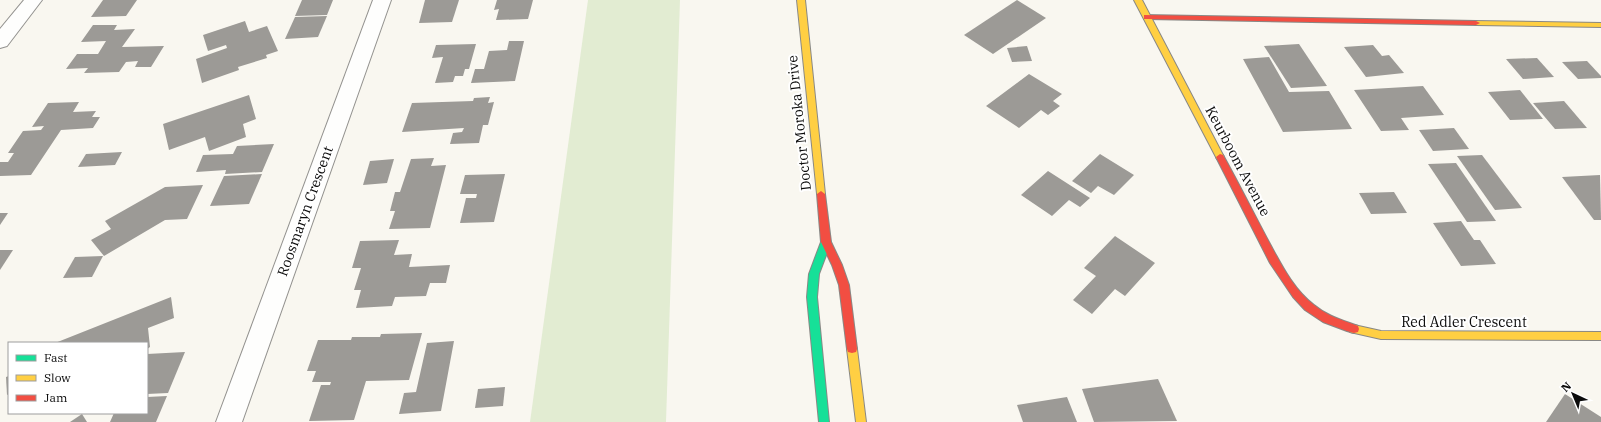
<svg xmlns="http://www.w3.org/2000/svg" width="1601" height="422" viewBox="0 0 1601 422" font-family="'IBM Plex Serif',serif">
<rect width="100%" height="100%" fill="#f9f7f0"/>
<polygon fill="#e2ecd2" points="588,0 680,0 666,422 530,422"/>
<g fill="#9c9a96">
<polygon points="103,0 137,0 126,16 91,17"/>
<polygon points="302,0 333,0 327,15 295,16"/>
<polygon points="425,0 459,0 452,22 419,23"/>
<polygon points="497,0 533,0 528,19 496,20 499,9 494,10"/>
<polygon points="1017,0 1046,18 993,54 964,35"/>
<polygon points="327,16 318,37 285,39 295,17"/>
<polygon points="245,21 249,32 267,26 278,51 266,55 267,58 238,67 239,70 202,83 196,59 227,48 226,45 208,51 203,35"/>
<polygon points="93,25 117,25 114,30 135,29 122,47 164,46 151,67 135,67 138,61 126,62 119,72 84,73 88,68 66,69 77,54 98,54 106,41 81,42"/>
<polygon points="509,41 524,41 515,81 471,83 475,69 484,69 489,51 507,50"/>
<polygon points="476,44 469,69 465,69 463,76 455,76 453,82 435,83 443,57 432,58 436,45"/>
<polygon points="1299,44 1327,86 1291,88 1264,46"/>
<polygon points="1373,45 1382,56 1389,55 1404,73 1366,77 1344,47"/>
<polygon points="1027,46 1032,61 1012,62 1007,48"/>
<polygon points="1269,57 1289,92 1329,91 1352,129 1283,132 1243,59"/>
<polygon points="1537,58 1554,77 1523,79 1506,59"/>
<polygon points="1587,61 1601,76 1601,78 1578,79 1562,62"/>
<polygon points="1029,74 1062,94 1053,101 1060,106 1048,115 1041,110 1019,128 986,106"/>
<polygon points="1423,86 1444,115 1401,118 1409,130 1381,131 1354,90"/>
<polygon points="1520,90 1543,119 1510,120 1488,92"/>
<polygon points="249,95 256,119 243,124 246,137 209,151 205,137 169,150 163,124"/>
<polygon points="490,97 488,103 494,102 488,125 483,125 479,143 450,144 453,133 462,132 464,128 402,132 412,103 473,101 474,98"/>
<polygon points="1564,101 1587,128 1555,129 1533,103"/>
<polygon points="79,102 73,112 96,111 92,117 100,117 93,128 61,130 31,175 0,176 0,162 8,162 14,153 8,153 23,131 41,130 44,126 32,127 48,103"/>
<polygon points="1454,128 1469,149 1433,151 1419,130"/>
<polygon points="274,144 262,172 225,174 226,170 196,172 203,155 233,154 237,146"/>
<polygon points="122,152 115,165 78,167 86,154"/>
<polygon points="1100,154 1134,175 1114,195 1098,186 1091,193 1072,181"/>
<polygon points="1482,155 1522,208 1495,210 1457,156"/>
<polygon points="434,158 431,166 446,165 430,228 389,229 395,211 390,211 395,192 400,192 411,159"/>
<polygon points="394,159 387,183 363,185 370,161"/>
<polygon points="1456,163 1496,221 1467,222 1428,164"/>
<polygon points="1048,171 1090,198 1080,207 1069,200 1052,216 1021,195"/>
<polygon points="262,174 249,204 210,206 224,176"/>
<polygon points="505,174 494,222 460,223 466,198 476,198 477,194 460,194 465,175"/>
<polygon points="1600,175 1601,220 1594,220 1562,177"/>
<polygon points="203,185 187,219 165,220 104,256 91,240 111,229 105,221 165,187"/>
<polygon points="1394,192 1407,213 1371,214 1359,193"/>
<polygon points="0,213 8,213 0,225"/>
<polygon points="1461,221 1474,240 1480,240 1496,264 1461,266 1433,223"/>
<polygon points="1115,236 1155,263 1125,296 1115,289 1092,314 1073,300 1096,276 1084,268"/>
<polygon points="399,240 394,255 412,254 409,267 450,265 446,283 430,283 426,296 395,297 392,306 356,308 361,290 354,290 361,268 352,268 360,241"/>
<polygon points="0,250 13,250 0,270"/>
<polygon points="103,256 92,277 63,278 75,257"/>
<polygon points="171,297 174,318 148,328 150,347 147,349 147,343 55,343"/>
<polygon points="422,333 409,380 366,381 354,420 309,421 321,385 330,385 331,382 312,382 316,371 307,371 318,340 351,340 352,337 380,337 381,334"/>
<polygon points="454,341 441,411 399,414 404,393 416,392 427,343"/>
<polygon points="185,352 168,393 147,394 147,354"/>
<polygon points="9,376 9,394 7,395 6,377"/>
<polygon points="1158,379 1177,421 1094,422 1082,389"/>
<polygon points="505,387 503,406 475,408 478,389"/>
<polygon points="1565,394 1601,417 1601,422 1546,422"/>
<polygon points="167,396 156,422 110,422 114,413 147,413 147,397"/>
<polygon points="1067,397 1077,422 1023,422 1017,405"/>
<polygon points="82,414 87,422 70,422"/>
</g>
<g fill="none" stroke-linecap="round" stroke-linejoin="round">
<g stroke="#92918e" stroke-width="2">
<g id="street">
<polygon points="24,0 42,0 7,46 0,48 0,29"/>
<polygon points="373,0 391,0 242,422 216,422"/>
</g>
</g>
<g stroke="#898885" stroke-width="2">
<polygon id="fast" points="826,238 829,239 831,242 819,274 817,297 829,422 819,422 807,297 809,274 821,242 823,239"/>
</g>
<g stroke="#898885" stroke-width="2">
<g id="slow">
<polygon points="797,0 805,0 825,194 821,197 817,194"/>
<polygon points="1134,0 1142,0 1224,157 1223,159 1217,159 1216,157"/>
<polygon points="1473,21 1601,23 1601,27 1476,25 1472,23"/>
<polygon points="1354,325 1381,331 1601,332 1601,340 1381,339 1350,332 1349,329 1350,326"/>
<polygon points="852,345 856,346 857,349 866,422 856,422 847,349 848,346"/>
</g>
</g>
<g stroke="#898885" stroke-width="2">
<g id="jam">
<polygon points="1144,15 1476,21 1480,23 1476,25 1147,19 1144,19"/>
<path d="M1220 154 1223 155C1239 184 1254 214 1270 244 1282 266 1294 290 1314 305 1327 316 1342 320 1358 326L1359 329 1358 332 1354 333 1347 331 1323 322 1305 310 1293 297 1270 263 1216 157Z"/>
<polygon points="821,191 825,194 831,242 842,265 849,285 857,349 856,352 852,353 848,352 847,349 839,285 832,265 821,242 817,194"/>
</g>
</g>
<use href="#street" fill="#fefefd" fill-rule="evenodd"/>
<use href="#fast" fill="#16e098" fill-rule="evenodd"/>
<use href="#slow" fill="#ffcf43" fill-rule="evenodd"/>
<use href="#jam" fill="#f24e42" fill-rule="evenodd"/>
</g>
<g text-anchor="middle" stroke-width="4" stroke-linejoin="round" paint-order="stroke">
<g font-size="14" fill="#0b0b0b" stroke="#fff">
<text transform="translate(799 123) rotate(-96)" y="5">Doctor Moroka Drive</text>
<text transform="translate(1238 161) rotate(62)" y="5">Keurboom Avenue</text>
<text transform="translate(305 211) rotate(-70)" y="5">Roosmaryn Crescent</text>
<text x="1464" y="327">Red Adler Crescent</text>
</g>
</g>
<rect x="8" y="342" width="140" height="72" fill="#ffffff" stroke="#9d9d9d"/>
<rect x="16" y="355" width="20" height="6" fill="#16e098" stroke="#9d9d9d"/>
<text x="44" y="362" font-size="12" fill="#0b0b0b">Fast</text>
<rect x="16" y="375" width="20" height="6" fill="#ffcf43" stroke="#9d9d9d"/>
<text x="44" y="382" font-size="12" fill="#0b0b0b">Slow</text>
<rect x="16" y="395" width="20" height="6" fill="#f24e42" stroke="#9d9d9d"/>
<text x="44" y="402" font-size="12" fill="#0b0b0b">Jam</text>
<g transform="translate(1573 394) rotate(316)" stroke="#ffffff" stroke-width="3" paint-order="stroke">
<path d="M0-3L7 15L0 10L-7 15Z" fill="#0b0b0b"/>
<text y="-6" font-size="11" font-weight="bold" text-anchor="middle" fill="#0b0b0b">N</text>
</g>
</svg>
